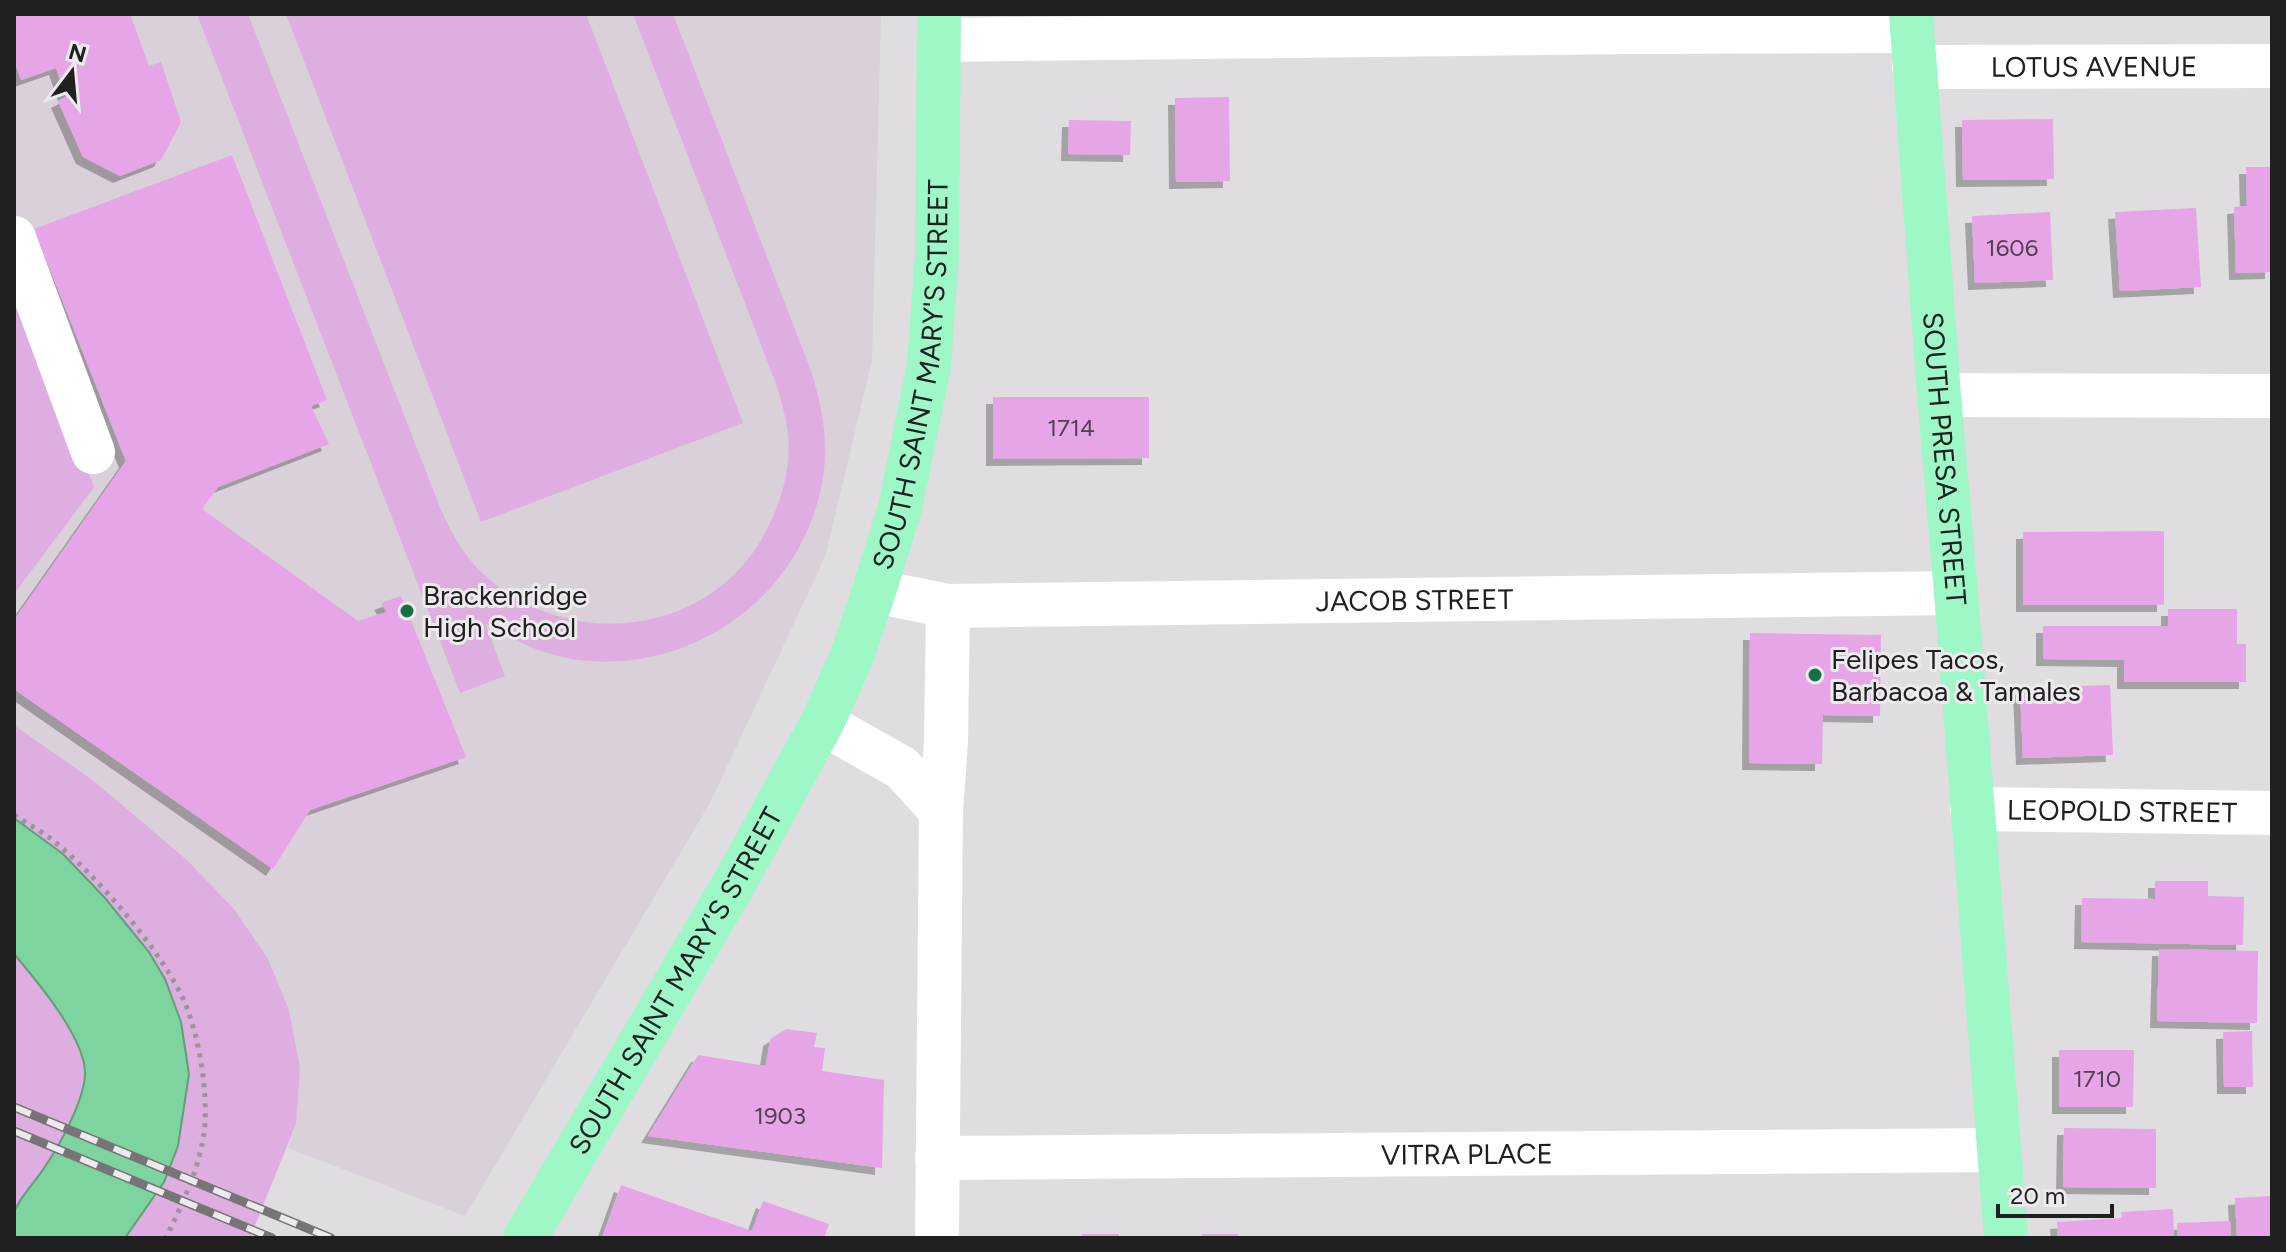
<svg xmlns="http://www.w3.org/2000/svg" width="2286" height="1252" viewBox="0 0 2286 1252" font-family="Figtree,sans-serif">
<defs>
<filter id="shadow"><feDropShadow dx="-7" dy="7" stdDeviation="0" flood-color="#0004"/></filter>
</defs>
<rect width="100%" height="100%" fill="#e0dde0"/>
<polygon fill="#d9d0d9" points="14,14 881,14 872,361 825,557 710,803 465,1216 288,1148 296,1124 234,909 187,860 94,781 14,725"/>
<g fill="#dfaee0">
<path d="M197 14H248L441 510C453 536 467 561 490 580 575 651 709 635 764 535 781 504 791 470 788 435 786 416 781 399 775 381L633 14H673L810 368C821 402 828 435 824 470 810 587 703 670 588 661 551 658 516 643 485 623L505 676 460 693Z"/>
<polygon points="286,14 586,14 743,423 481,522"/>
<polygon points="14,275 94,487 14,594"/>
<polygon points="14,725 94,781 187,860 234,909 268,959 289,1010 300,1068 296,1124 250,1238 14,1238"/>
</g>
<path fill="#7dd49f" stroke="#619e79" stroke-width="2" d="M14 818 63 854 105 898 149 952 165 979 181 1022 189 1074 178 1146 164 1182 125 1238H14C14 1230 13 1221 14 1214 16 1201 37 1180 44 1168 59 1147 85 1099 85 1073 85 1038 37 981 14 954Z"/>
<g fill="#e5a5e7" filter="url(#shadow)">
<polygon points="14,14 130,14 149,66 161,62 181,122 161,160 120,176 83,157 58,101 66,97 56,68 21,80 14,60"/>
<polygon points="1229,97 1230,181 1176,182 1175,98"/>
<polygon points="2053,119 2054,179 1963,180 1962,120"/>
<polygon points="1069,120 1131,121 1130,155 1068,154"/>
<polygon points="232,155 327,400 311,406 329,444 218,487 202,509 358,621 387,612 381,603 401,596 466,757 310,810 273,869 14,689 14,620 126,461 34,229"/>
<polygon points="2246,167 2272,167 2272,272 2236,273 2234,207 2247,206"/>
<polygon points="2196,208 2201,287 2120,291 2115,212"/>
<polygon points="2050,212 2053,280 1975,283 1972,216"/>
<polygon points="993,397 1149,397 1149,458 993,459"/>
<polygon points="2164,531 2164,605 2023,605 2023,532"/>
<polygon points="2168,609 2237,609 2237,644 2246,644 2246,682 2124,682 2124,660 2043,659 2043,626 2168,626"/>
<polygon points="1750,633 1881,635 1880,716 1823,715 1822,764 1749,763"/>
<polygon points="2110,685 2113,755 2023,758 2020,688"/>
<polygon points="2155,881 2208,881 2208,896 2244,897 2243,945 2081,942 2082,898 2155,899"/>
<polygon points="2159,949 2258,951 2257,1023 2157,1021"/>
<polygon points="786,1029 817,1033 814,1047 825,1048 822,1071 884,1080 882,1168 648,1136 698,1055 766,1066 770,1039"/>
<polygon points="2252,1031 2253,1087 2224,1087 2223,1032"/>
<polygon points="2059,1050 2134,1050 2133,1107 2059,1107"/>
<polygon points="2064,1128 2156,1129 2156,1188 2063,1187"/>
<polygon points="621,1185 752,1231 763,1201 829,1224 824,1238 602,1238"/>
<polygon points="2272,1196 2272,1238 2237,1238 2235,1198"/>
<polygon points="2173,1209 2174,1238 2058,1238 2057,1222 2122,1218 2121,1212"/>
<polygon points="2230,1221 2231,1238 2178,1238 2177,1223"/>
<rect x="1082" y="1234" width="37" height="4"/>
<rect x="1202" y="1234" width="36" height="4"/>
</g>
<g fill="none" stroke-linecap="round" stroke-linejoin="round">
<path stroke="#989698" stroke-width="5" stroke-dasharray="4 6" stroke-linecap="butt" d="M14 815C26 823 39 830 50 838 94 872 163 952 185 1003 199 1037 207 1086 205 1123 202 1164 183 1202 166 1238"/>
<g stroke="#fff" stroke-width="44">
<polyline points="939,40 1632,32 1912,31"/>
<path id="s1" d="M1914 67 2272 66"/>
<polyline points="14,238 93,452"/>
<polyline points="1939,395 2272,396"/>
<path id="s2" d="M874 591 948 606 1956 593"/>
<polyline points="822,723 902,768 941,811 937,1238"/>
<path id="s3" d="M1972 809 2272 813"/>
<polyline points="941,811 946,742 948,606"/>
<path id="s4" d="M937 1158 1999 1150"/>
</g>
<g stroke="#9df7c7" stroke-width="44">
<path id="s5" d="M1911 14 1939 395 1956 593 2006 1238"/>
<path id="s6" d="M525 1238 739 875 777 805 822 723 852 656 874 591 900 508 929 366 937 254 939 14"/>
</g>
<g stroke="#767476" stroke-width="9">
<g id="rail">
<polyline points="14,1107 331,1238"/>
<polyline points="14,1131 272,1238"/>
</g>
</g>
<use href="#rail" stroke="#edeaed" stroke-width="6" stroke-dasharray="18" stroke-linecap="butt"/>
</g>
<g fill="#177044" stroke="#edeaed" stroke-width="3">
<circle cx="407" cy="611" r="8"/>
<circle cx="1815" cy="675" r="8"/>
</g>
<g text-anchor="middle" stroke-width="6" stroke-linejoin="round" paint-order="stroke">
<g font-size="24" fill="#524152">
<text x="2012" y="256">1606</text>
<text x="1071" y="436">1714</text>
<text x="2097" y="1087">1710</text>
<text x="780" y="1124">1903</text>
</g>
<g font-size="28" fill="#212021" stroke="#edeaed">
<text dy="10" stroke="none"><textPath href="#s1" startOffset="180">LOTUS AVENUE</textPath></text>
<text dy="10" stroke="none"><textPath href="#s6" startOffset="958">SOUTH SAINT MARY'S STREET</textPath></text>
<text dy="10" stroke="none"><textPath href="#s5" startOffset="446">SOUTH PRESA STREET</textPath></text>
<text dy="10" stroke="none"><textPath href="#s2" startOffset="542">JACOB STREET</textPath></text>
<text dy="10" stroke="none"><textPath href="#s3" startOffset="150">LEOPOLD STREET</textPath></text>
<text dy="10" stroke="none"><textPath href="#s6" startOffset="298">SOUTH SAINT MARY'S STREET</textPath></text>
<text dy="10" stroke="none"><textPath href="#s4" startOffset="530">VITRA PLACE</textPath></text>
</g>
<g font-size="28" fill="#212021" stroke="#edeaed" text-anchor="start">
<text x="423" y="605">Brackenridge<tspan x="423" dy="32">High School</tspan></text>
<text x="1831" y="669">Felipes Tacos,<tspan x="1831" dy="32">Barbacoa &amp; Tamales</tspan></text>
</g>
</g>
<rect width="2286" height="1252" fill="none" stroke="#212021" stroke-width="32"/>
<g transform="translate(72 72) rotate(16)" stroke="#edeaed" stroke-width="6" paint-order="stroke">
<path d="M0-6L14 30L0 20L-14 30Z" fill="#212021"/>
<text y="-12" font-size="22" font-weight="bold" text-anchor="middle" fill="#212021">N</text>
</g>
<path d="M1998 1204v12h114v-12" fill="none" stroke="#212021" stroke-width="4"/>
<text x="2010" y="1204" font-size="24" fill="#212021" stroke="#edeaed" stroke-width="6" paint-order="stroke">20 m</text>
</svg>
